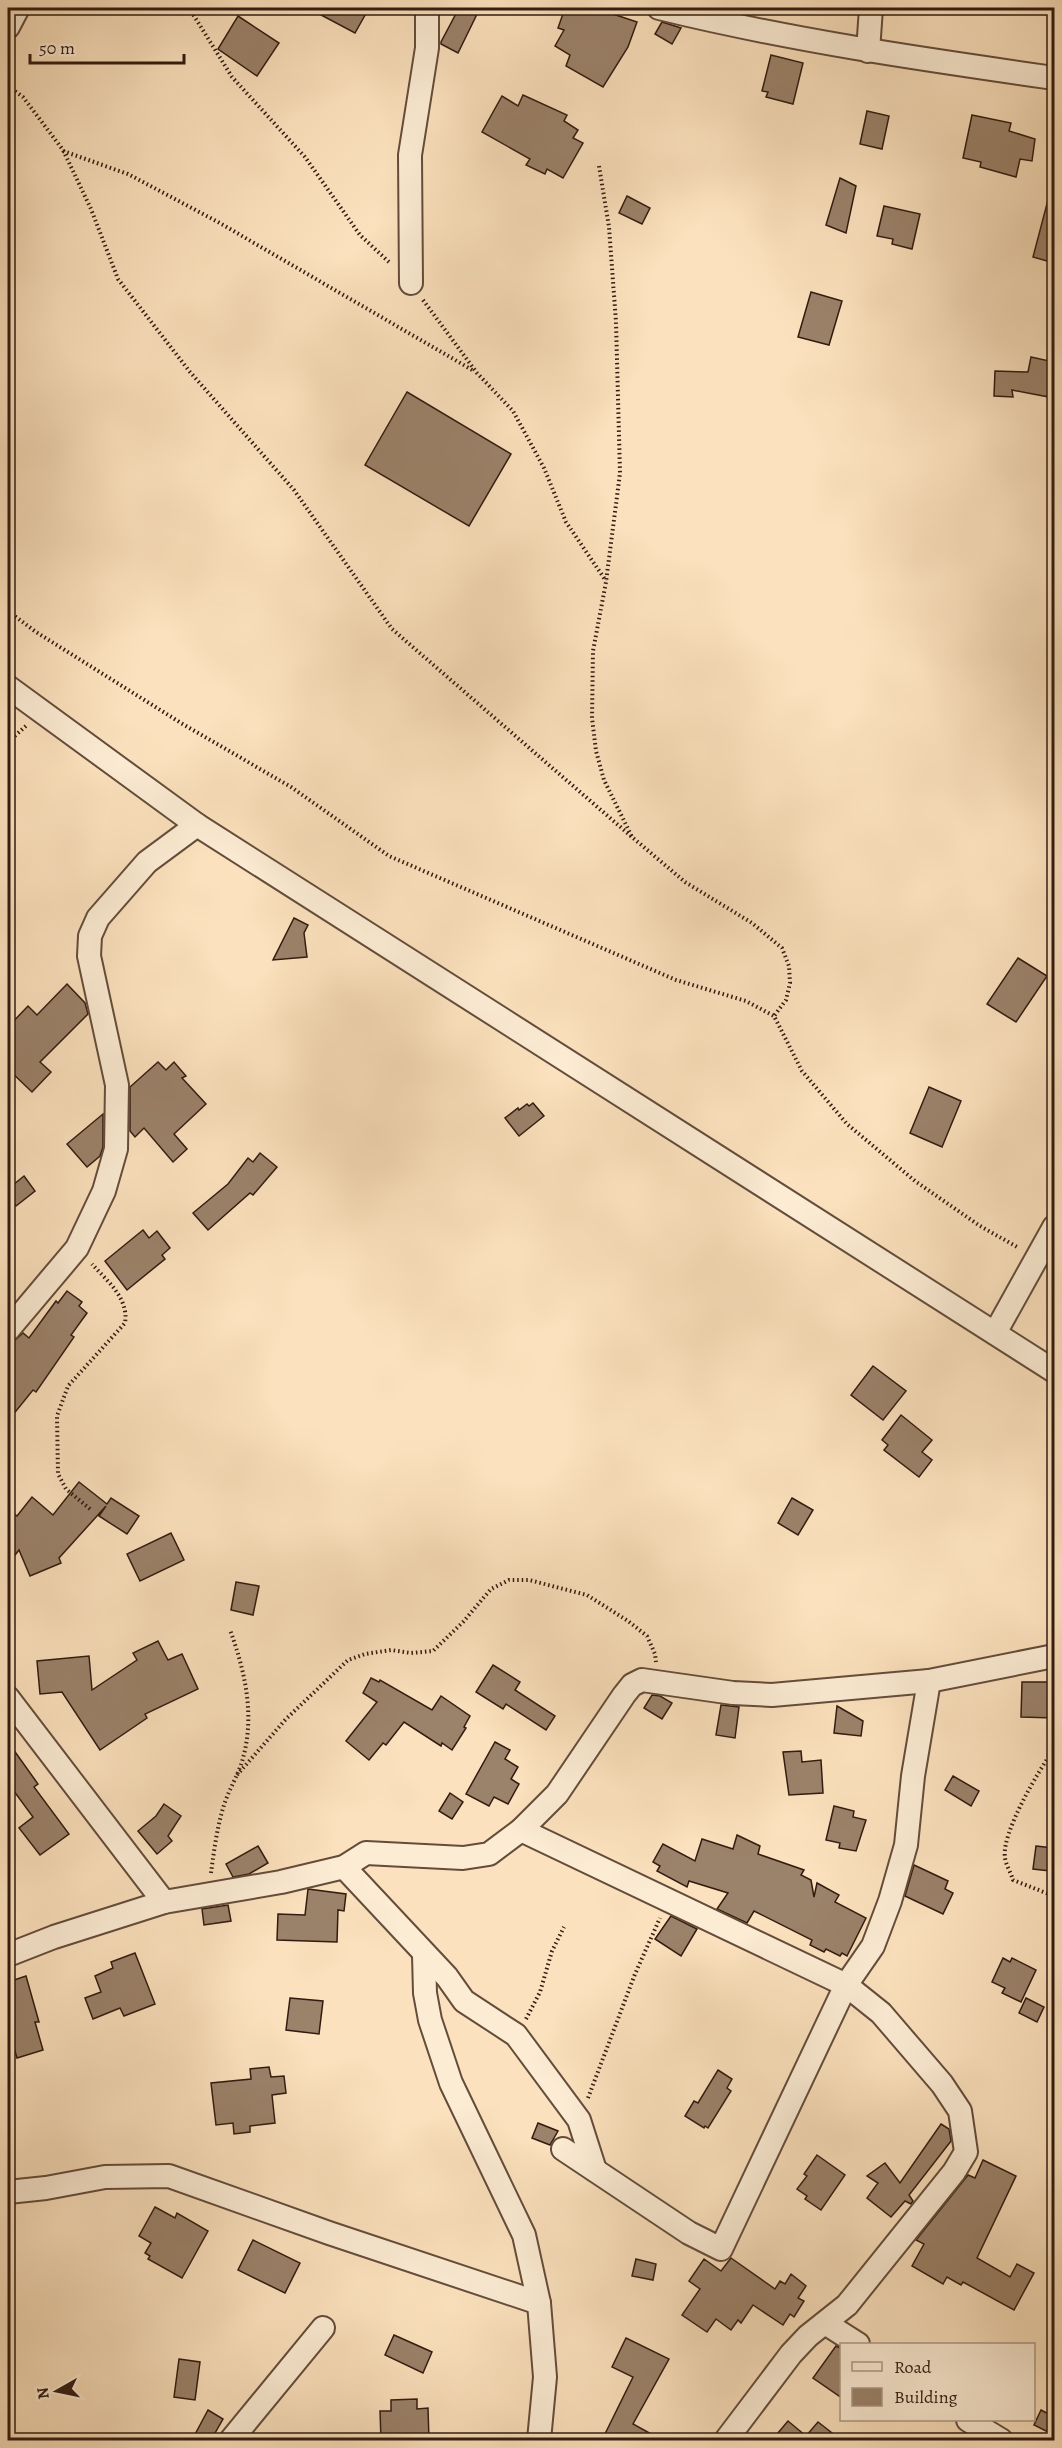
<svg xmlns="http://www.w3.org/2000/svg" width="1062" height="2448" viewBox="0 0 1062 2448" font-family="Alegreya,serif">
<rect width="100%" height="100%" fill="#fbe1bd"/>
<filter id="stains"><feTurbulence type="fractalNoise" baseFrequency=".00333" numOctaves="4"/><feColorMatrix values="0 0 0 0 .2 0 0 0 0 .09 0 0 0 0 .02 0 0 0 .5 -.17"/></filter>
<radialGradient id="worn" r=".72"><stop offset=".6" stop-color="#630" stop-opacity="0"/><stop offset="1" stop-color="#630" stop-opacity=".3"/></radialGradient>
<g fill="#9b826a" stroke="#321b10" stroke-width="1.5">
<polygon points="308,8 369,8 355,33"/>
<polygon points="459,8 480,8 458,53 441,44 441,42"/>
<polygon points="565,8 595,8 637,22 628,47 603,87 566,66 570,55 555,46 564,30 558,28"/>
<polygon points="238,16 279,43 257,76 218,49"/>
<polygon points="662,22 681,28 672,44 655,34"/>
<polygon points="771,55 803,63 793,104 766,97 768,92 762,91"/>
<polygon points="523,95 567,115 564,121 578,130 573,138 583,143 563,178 547,169 545,174 526,165 530,159 482,132 502,96 518,106"/>
<polygon points="867,111 889,116 882,149 860,144"/>
<polygon points="972,115 1011,123 1009,131 1035,139 1032,161 1020,159 1016,177 980,167 981,162 963,158"/>
<polygon points="840,178 856,186 846,233 826,225"/>
<polygon points="627,196 650,208 642,224 619,213"/>
<polygon points="1049,196 1054,197 1054,263 1033,257"/>
<polygon points="884,206 920,214 912,249 892,244 893,239 877,236"/>
<polygon points="811,292 842,301 829,345 798,337"/>
<polygon points="1031,357 1054,362 1054,398 1012,390 1013,397 994,396 995,371 1028,372"/>
<polygon points="407,392 511,454 469,526 365,465"/>
<polygon points="294,918 308,925 304,933 307,957 273,960"/>
<polygon points="1018,958 1047,976 1016,1022 987,1004"/>
<polygon points="67,984 85,1003 88,1014 40,1062 51,1072 32,1092 8,1069 8,1027 28,1006 37,1015"/>
<polygon points="158,1062 166,1070 174,1062 186,1076 182,1078 206,1104 174,1134 187,1149 173,1162 144,1128 135,1137 130,1131 130,1087"/>
<polygon points="929,1087 961,1101 942,1147 910,1133"/>
<polygon points="533,1103 544,1116 519,1136 505,1118 518,1108 519,1110 527,1104 529,1106"/>
<polygon points="103,1114 103,1147 100,1156 87,1167 67,1144"/>
<polygon points="260,1153 277,1167 253,1195 250,1193 208,1230 193,1213 228,1184 248,1158 253,1162"/>
<polygon points="24,1176 35,1191 16,1206 8,1195 8,1189"/>
<polygon points="143,1230 149,1238 157,1231 170,1248 162,1255 165,1259 127,1290 105,1261"/>
<polygon points="67,1291 82,1302 79,1306 87,1313 71,1335 74,1337 36,1392 33,1390 8,1421 8,1343 13,1342 23,1333 29,1338 56,1301 58,1303"/>
<polygon points="873,1366 906,1391 883,1420 851,1395"/>
<polygon points="901,1415 932,1440 922,1452 932,1460 919,1477 884,1450 888,1445 882,1440"/>
<polygon points="79,1482 107,1504 111,1498 139,1516 127,1534 99,1516 106,1506 59,1558 61,1563 30,1576 19,1550 8,1564 8,1509 17,1516 32,1497 53,1515"/>
<polygon points="792,1498 813,1510 798,1535 778,1523"/>
<polygon points="171,1533 184,1560 140,1581 127,1554"/>
<polygon points="236,1582 259,1586 253,1615 231,1610"/>
<polygon points="158,1641 168,1660 182,1654 198,1689 145,1714 147,1718 100,1750 62,1692 40,1694 37,1661 89,1656 92,1690 137,1660 133,1653"/>
<polygon points="493,1665 520,1682 515,1690 555,1716 546,1730 506,1704 503,1709 476,1692"/>
<polygon points="371,1678 379,1682 380,1680 432,1710 441,1696 470,1716 464,1727 466,1728 452,1750 442,1743 441,1746 404,1722 386,1745 383,1743 369,1760 346,1741 377,1702 363,1693"/>
<polygon points="1022,1682 1054,1682 1054,1718 1021,1717"/>
<polygon points="652,1695 660,1696 672,1703 662,1719 644,1708"/>
<polygon points="721,1705 739,1707 735,1738 716,1735"/>
<polygon points="837,1706 863,1721 861,1736 834,1733"/>
<polygon points="8,1742 38,1784 34,1787 69,1834 40,1855 19,1828 33,1817 8,1783"/>
<polygon points="495,1742 510,1750 505,1759 518,1767 511,1779 519,1784 508,1804 494,1797 489,1806 466,1794"/>
<polygon points="801,1751 802,1762 821,1760 823,1793 789,1795 783,1752"/>
<polygon points="953,1776 979,1791 971,1806 945,1790"/>
<polygon points="450,1793 463,1802 452,1819 439,1811"/>
<polygon points="164,1804 181,1816 168,1836 172,1841 157,1854 138,1831 156,1816"/>
<polygon points="834,1806 854,1811 853,1817 866,1820 856,1851 839,1848 840,1843 826,1840"/>
<polygon points="737,1835 760,1846 758,1854 804,1870 801,1875 811,1880 814,1897 817,1883 839,1895 835,1902 866,1918 847,1956 842,1953 840,1956 826,1949 824,1952 810,1945 812,1940 754,1911 747,1923 717,1909 728,1893 689,1881 687,1887 657,1871 660,1866 653,1862 663,1844 695,1861 702,1839 733,1849"/>
<polygon points="258,1846 268,1863 249,1874 233,1877 226,1864"/>
<polygon points="1036,1846 1053,1848 1050,1871 1033,1869"/>
<polygon points="914,1865 948,1881 945,1889 953,1893 943,1914 905,1896"/>
<polygon points="308,1889 346,1894 344,1911 338,1910 337,1942 277,1940 278,1914 305,1915"/>
<polygon points="228,1905 231,1921 204,1925 202,1909"/>
<polygon points="671,1916 697,1929 681,1956 655,1939"/>
<polygon points="135,1953 155,2004 124,2016 120,2008 93,2019 85,1998 101,1992 95,1976 113,1968 111,1962"/>
<polygon points="1003,1958 1010,1962 1012,1958 1036,1970 1021,2002 1002,1993 1005,1988 992,1982"/>
<polygon points="26,1976 39,2022 35,2022 43,2050 17,2058 8,2027 8,1982"/>
<polygon points="290,1998 323,2001 319,2034 286,2030"/>
<polygon points="1026,1998 1044,2007 1037,2022 1019,2013"/>
<polygon points="269,2067 271,2077 284,2076 286,2093 272,2095 275,2123 250,2126 250,2132 234,2134 233,2123 216,2125 211,2083 251,2079 250,2069"/>
<polygon points="718,2070 732,2079 727,2088 731,2091 708,2128 705,2126 704,2128 685,2116 694,2101 698,2103"/>
<polygon points="538,2123 558,2131 550,2145 532,2138"/>
<polygon points="941,2124 949,2129 951,2141 909,2195 913,2201 911,2204 905,2201 891,2217 867,2198 878,2183 867,2176 885,2163 900,2183"/>
<polygon points="817,2155 845,2175 821,2210 805,2199 807,2196 797,2189 807,2176 804,2174"/>
<polygon points="983,2160 1016,2176 977,2258 1010,2277 1017,2264 1034,2273 1014,2310 963,2282 961,2285 947,2277 943,2284 912,2266 924,2244 916,2240 968,2175 975,2178"/>
<polygon points="155,2207 175,2218 177,2213 208,2231 182,2278 148,2259 150,2256 145,2253 151,2243 139,2236"/>
<polygon points="253,2240 300,2263 285,2293 238,2270"/>
<polygon points="731,2258 775,2289 780,2281 785,2284 791,2274 806,2286 798,2298 804,2301 794,2317 790,2314 783,2325 753,2305 741,2323 738,2320 731,2330 716,2319 707,2332 682,2315 700,2289 689,2281 704,2259 721,2271"/>
<polygon points="636,2259 656,2264 653,2280 632,2276"/>
<polygon points="394,2335 432,2352 423,2373 385,2355"/>
<polygon points="626,2338 669,2359 633,2424 662,2440 602,2440 633,2377 612,2367"/>
<polygon points="836,2346 842,2349 842,2398 813,2378"/>
<polygon points="179,2359 200,2362 195,2400 174,2397"/>
<polygon points="417,2399 417,2409 428,2408 429,2440 381,2440 380,2411 391,2411 391,2400"/>
<polygon points="208,2410 223,2419 211,2440 192,2440"/>
<polygon points="1041,2410 1054,2417 1054,2435 1034,2425"/>
<polygon points="788,2421 806,2436 818,2422 841,2440 772,2440"/>
</g>
<g fill="none" stroke-linecap="round" stroke-linejoin="round">
<g stroke="#644c3b" stroke-width="26">
<g id="minor">
<path d="M659 8C789 40 921 59 1054 78"/>
<polyline points="8,27 18,8"/>
<polyline points="868,51 871,8"/>
<polyline points="411,283 410,155 427,48 427,8"/>
<polyline points="8,687 197,825 1054,1371"/>
<polyline points="8,1330 77,1248 104,1191 116,1149 117,1085 89,956 90,936 98,918 147,862 197,825"/>
<polyline points="995,1333 1054,1227"/>
<polyline points="8,1698 164,1902"/>
<polyline points="521,1830 846,1985 881,2013 942,2084 960,2111 966,2152 954,2172 847,2305 808,2336 791,2354 726,2440"/>
<polyline points="344,1867 447,1977 464,2001 516,2035 579,2120 595,2170"/>
<polyline points="8,1955 54,1937 164,1902 281,1882 344,1867 366,1853 463,1858 489,1854 521,1830 557,1794 624,1695 632,1685 642,1680 733,1693 772,1695 929,1681 1054,1656"/>
<polyline points="424,1955 425,1993 430,2020 451,2083 524,2235 539,2303 545,2377 539,2440"/>
<polyline points="563,2149 689,2233 721,2249 846,1985 873,1946 890,1901 906,1845 913,1776 929,1681"/>
<polyline points="8,2192 46,2188 105,2177 169,2176 329,2233 539,2303"/>
<polyline points="825,2323 858,2344"/>
<polyline points="968,2420 1001,2440"/>
<polyline points="231,2440 323,2328"/>
</g>
</g>
<g stroke="#321b10" stroke-width="4" stroke-dasharray="1.5 3" stroke-linecap="butt">
<polyline points="191,11 232,77 305,157 360,235 390,263"/>
<polyline points="8,86 23,97 63,150 91,209 118,279 190,372 294,490 392,629 632,837"/>
<polyline points="63,151 128,174 218,222 474,371"/>
<polyline points="599,166 609,227 616,322 620,473 606,582 593,651 592,718 596,751 604,780 632,837 685,882 752,923 782,948 789,966 790,983 786,1000 774,1016"/>
<polyline points="423,300 477,373 513,411 544,468 566,522 606,581"/>
<polyline points="8,611 36,632 181,723 291,787 389,856 676,980 746,1001 774,1016 802,1071 847,1124 915,1181 980,1226 1019,1248"/>
<polyline points="8,742 27,725"/>
<path d="M90 1509 66 1489 58 1474 57 1416 68 1386 125 1323C129 1298 107 1281 92 1264"/>
<path d="M1054 1749C1039 1770 1001 1833 1005 1858 1006 1865 1011 1873 1013 1880L1054 1896"/>
<polyline points="237,1775 286,1719 348,1660 365,1654 391,1650 411,1653 433,1651 463,1622 491,1589 509,1580 529,1580 587,1595 628,1621 647,1636 655,1654 656,1662"/>
<path d="M211 1873C214 1851 217 1827 224 1805 229 1789 239 1774 243 1758 255 1715 245 1671 230 1630"/>
<polyline points="526,2019 540,1992 552,1951 564,1927"/>
<polyline points="588,2098 635,1974 660,1918"/>
</g>
<use href="#minor" stroke="#fcecd4" stroke-width="22"/>
</g>
<rect width="1062" height="2448" fill="none" stroke="#fbe1bd" stroke-width="30"/>
<rect x="9" y="9" width="1044" height="2430" fill="none" stroke="#321b10" stroke-width="3"/>
<rect x="15" y="15" width="1032" height="2418" fill="none" stroke="#321b10" stroke-width="1.5"/>
<rect x="840" y="2343" width="195" height="78" fill="#fcecd4" stroke="#ab9886" stroke-width="1.5"/>
<rect x="852" y="2362" width="30" height="9" fill="#fcecd4" stroke="#ab9886" stroke-width="1.5"/>
<text x="894" y="2373" font-size="18" fill="#321b10">Road</text>
<rect x="852" y="2388" width="30" height="18" fill="#9b826a" stroke="#ab9886" stroke-width="1.5"/>
<text x="894" y="2403" font-size="18" fill="#321b10">Building</text>
<g transform="translate(57 2391) rotate(261)" stroke="#fcecd4" stroke-width="4.5" paint-order="stroke">
<path d="M0-4.5L10 22L0 15L-10 22Z" fill="#321b10"/>
<text y="-9" font-size="16" font-weight="bold" text-anchor="middle" fill="#321b10">N</text>
</g>
<path d="M30 54v9h154v-9" fill="none" stroke="#321b10" stroke-width="3"/>
<text x="39" y="54" font-size="18" fill="#321b10" stroke="#fcecd4" stroke-width="4.5" paint-order="stroke">50 m</text>
<rect width="100%" height="100%" filter="url(#stains)"/>
<rect width="100%" height="100%" fill="url(#worn)"/>
</svg>
